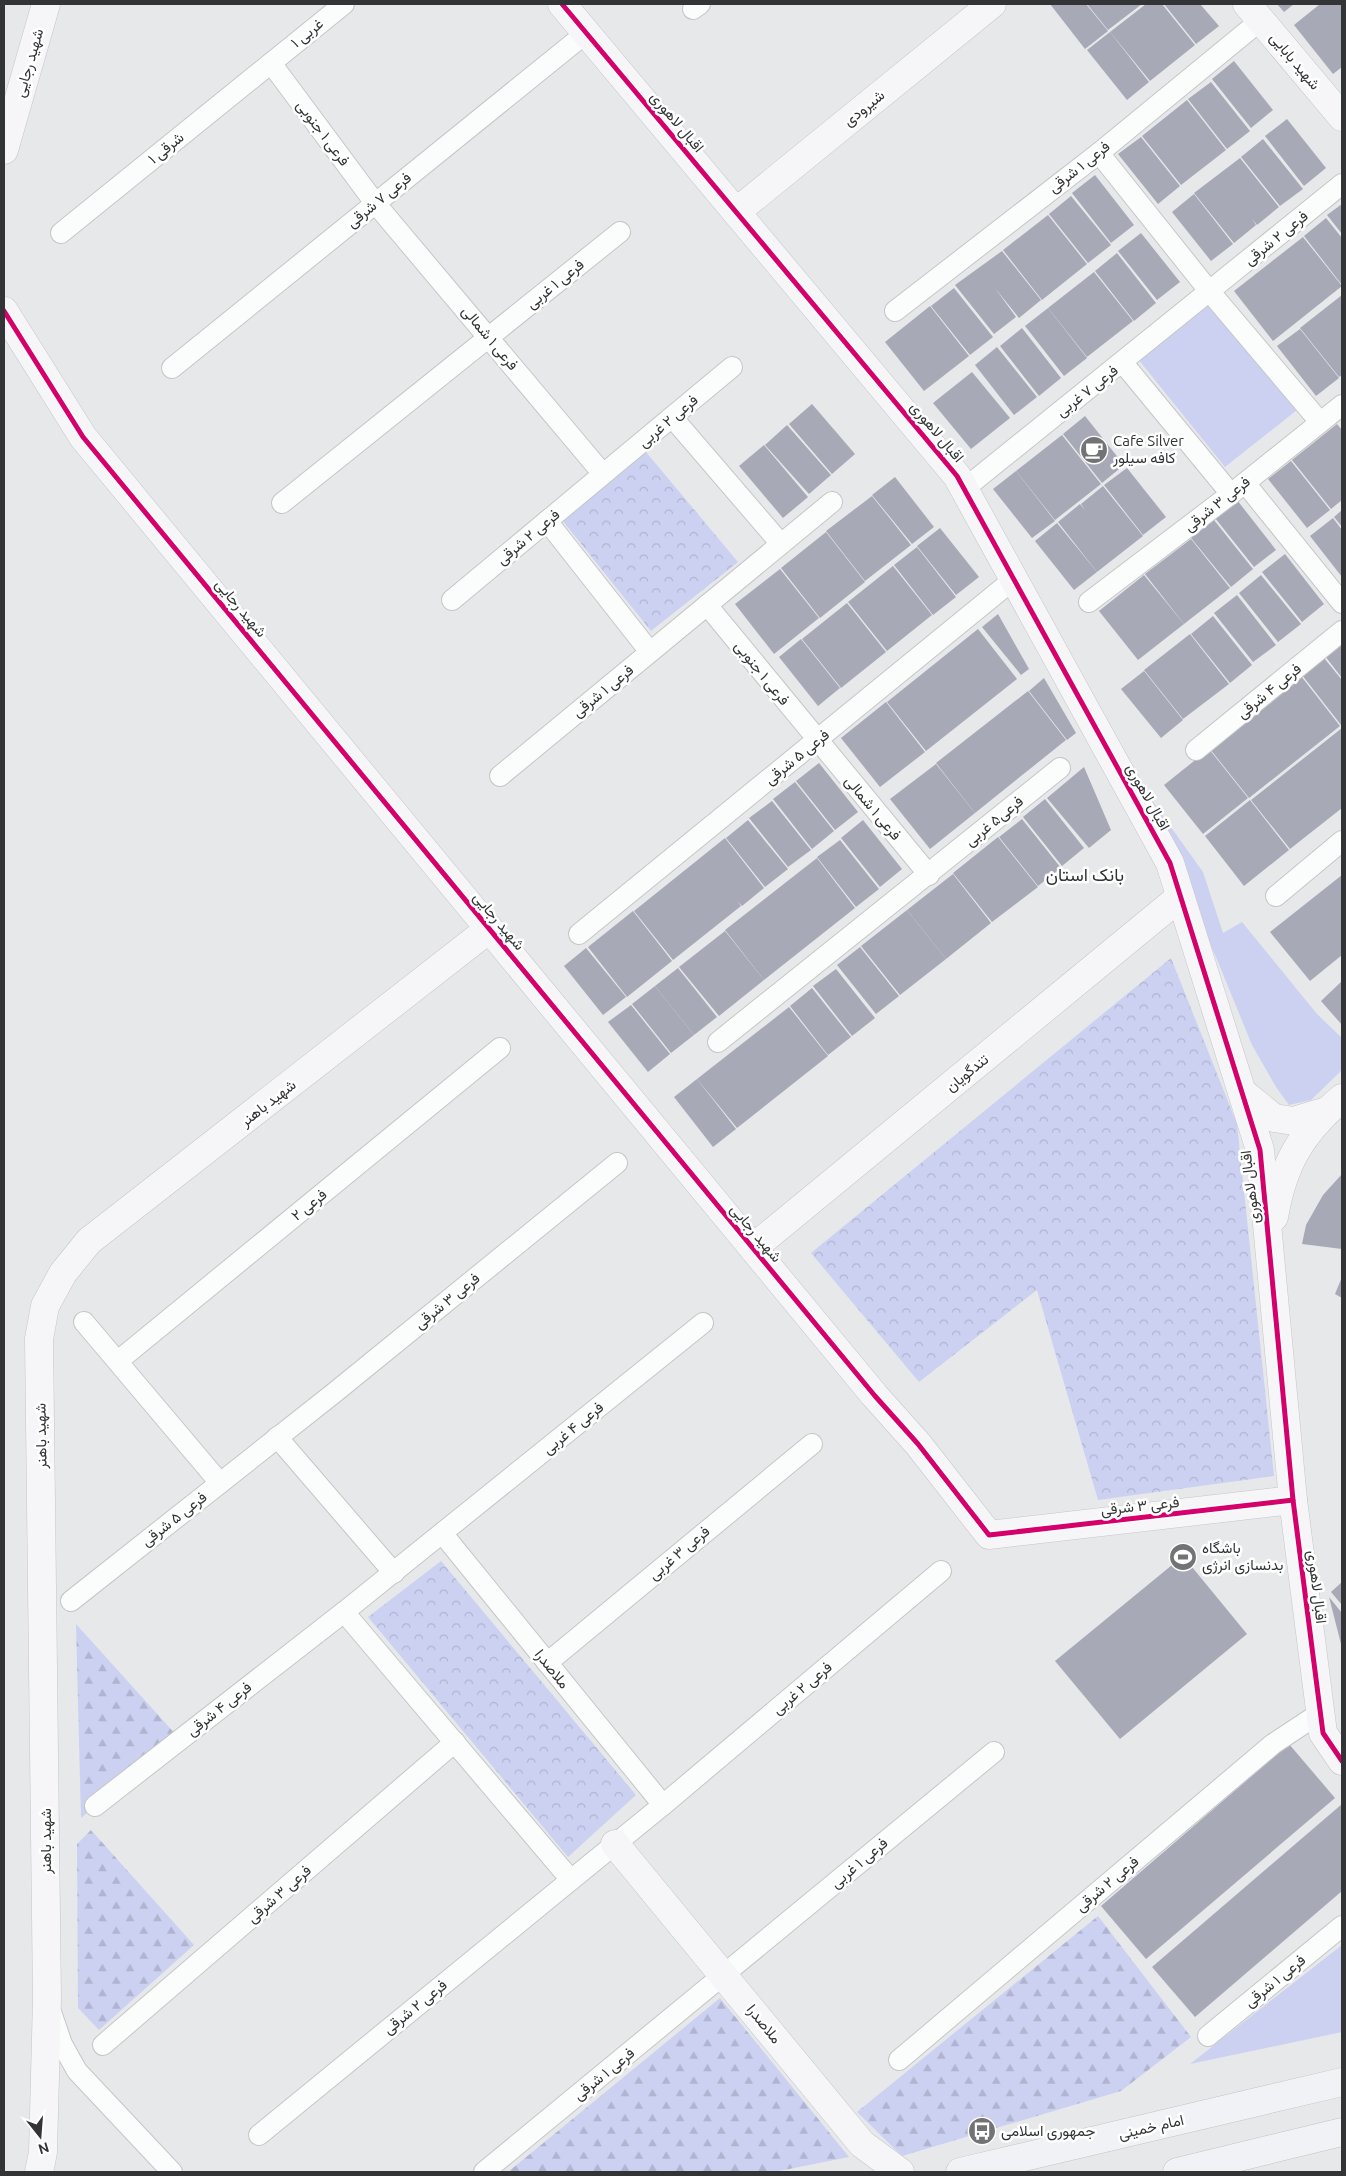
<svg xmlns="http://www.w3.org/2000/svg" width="1346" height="2176" viewBox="0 0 1346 2176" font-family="Ubuntu,Vazirmatn,sans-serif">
<defs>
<pattern id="forest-firs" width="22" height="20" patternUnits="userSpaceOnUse" patternTransform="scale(1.25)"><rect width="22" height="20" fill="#ccd1f2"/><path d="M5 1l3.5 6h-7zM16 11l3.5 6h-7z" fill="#b0b4d0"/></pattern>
<pattern id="park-crowns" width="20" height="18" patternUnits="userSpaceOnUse" patternTransform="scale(1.25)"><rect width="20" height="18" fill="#ccd1f2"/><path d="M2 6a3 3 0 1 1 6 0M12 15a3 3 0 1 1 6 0" fill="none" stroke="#b0b4d0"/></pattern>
</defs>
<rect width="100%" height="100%" fill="#e7e8ea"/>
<g fill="#ccd1f2">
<polygon points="1210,302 1297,410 1225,467 1138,359"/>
<polygon points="1145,791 1203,872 1223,933 1242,922 1317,1014 1342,1038 1342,1070 1311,1100 1289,1105 1276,1087 1252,1045 1216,957 1187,895"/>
<polygon points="1342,1945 1342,2032 1190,2064"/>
</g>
<g fill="url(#forest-firs)">
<polygon points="76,1624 178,1737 81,1818"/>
<polygon points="91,1830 194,1945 99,2030 78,2008 77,1844"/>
<polygon points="1098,1916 1191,2037 1121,2091 902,2156 857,2112"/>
<polygon points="720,1998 849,2157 774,2172 508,2172"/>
</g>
<g fill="url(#park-crowns)">
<polygon points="646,452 738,562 651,631 562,520"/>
<polygon points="1171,958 1237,1124 1274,1476 1098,1500 1037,1290 919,1382 811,1253"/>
<polygon points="441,1561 636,1795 568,1857 368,1617"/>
</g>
<g fill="#a7a9b7">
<polygon points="1050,4 1086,4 1108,31 1085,49"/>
<polygon points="1087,4 1142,4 1108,30"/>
<polygon points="1146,4 1162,4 1195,45 1150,81 1110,32"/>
<polygon points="1164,4 1200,4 1219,26 1196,44"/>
<polygon points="1277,4 1294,4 1284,12"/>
<polygon points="1320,4 1342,4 1342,67 1333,74 1294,25"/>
<polygon points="1110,32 1149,82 1127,100 1087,50"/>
<polygon points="1234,61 1273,110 1251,128 1212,79"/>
<polygon points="1211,82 1250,131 1227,149 1188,99"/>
<polygon points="1187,100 1226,150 1181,185 1142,136"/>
<polygon points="1287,119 1326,168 1304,186 1265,136"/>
<polygon points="1141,137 1180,186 1158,204 1118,154"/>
<polygon points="1263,139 1303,189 1280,206 1241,157"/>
<polygon points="1240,158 1279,207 1257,225 1252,219 1256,225 1234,243 1194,193"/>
<polygon points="1095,175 1134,225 1111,243 1072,193"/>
<polygon points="1194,194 1233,244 1211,261 1172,212"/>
<polygon points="1071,196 1111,245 1088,263 1049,214"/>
<polygon points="1342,204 1342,234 1327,215"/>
<polygon points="1048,215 1087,264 1042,300 1003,250"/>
<polygon points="1326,218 1342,238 1342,285 1304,236"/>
<polygon points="1141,233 1180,282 1157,300 1118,251"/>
<polygon points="1303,237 1342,286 1273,341 1234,291"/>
<polygon points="1002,251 1041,300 1019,318 995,288 1016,317 994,334 955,285"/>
<polygon points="1117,253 1156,303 1134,321 1095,271"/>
<polygon points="1094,272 1133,321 1087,357 1048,308"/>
<polygon points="954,288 993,337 970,355 931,306"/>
<polygon points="1342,295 1342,375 1339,377 1300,328"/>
<polygon points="930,306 969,356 924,391 885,342"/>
<polygon points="1048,308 1087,358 1064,376 1025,326"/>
<polygon points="1022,328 1061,378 1039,396 1000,346"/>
<polygon points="1300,329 1339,378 1316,396 1277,346"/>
<polygon points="997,347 1037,397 1014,415 975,365"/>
<polygon points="972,372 1010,418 971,449 933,403"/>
<polygon points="812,404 855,454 832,474 789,424"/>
<polygon points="1085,416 1124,465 1102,483 1063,434"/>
<polygon points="1337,424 1342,430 1342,500 1331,509 1292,460"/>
<polygon points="787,425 831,475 809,494 765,445"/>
<polygon points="1062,435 1101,484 1055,520 1016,471"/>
<polygon points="764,445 808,497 783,518 739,466"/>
<polygon points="1291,461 1330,510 1307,528 1268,479"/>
<polygon points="1127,468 1166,517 1143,535 1104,485"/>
<polygon points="1016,471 1055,521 1032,538 993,489"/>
<polygon points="895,477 934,527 912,544 872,495"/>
<polygon points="1103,486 1143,536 1097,572 1058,522 1080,504 1085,510 1081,504"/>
<polygon points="872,496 911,545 888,563 884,557 888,563 865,581 826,531"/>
<polygon points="1237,500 1276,550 1254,567 1215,518"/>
<polygon points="1342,510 1342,527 1334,517"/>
<polygon points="1333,518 1342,530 1342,577 1310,536"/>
<polygon points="1214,520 1253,569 1231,587 1191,538"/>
<polygon points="1057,523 1097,572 1074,590 1035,541"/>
<polygon points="940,528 979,577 956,595 917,546"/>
<polygon points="826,532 865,582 820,618 781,568"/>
<polygon points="1191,539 1230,588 1184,624 1145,574"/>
<polygon points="917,547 956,597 933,615 894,565"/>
<polygon points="1285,554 1324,604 1302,622 1262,572"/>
<polygon points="893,566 932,615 887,651 848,602"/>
<polygon points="780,569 819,618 774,654 735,604"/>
<polygon points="1144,575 1184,624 1138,660 1099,611"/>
<polygon points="1261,575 1301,624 1278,642 1239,593"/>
<polygon points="1237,595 1276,645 1253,662 1214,613"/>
<polygon points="847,603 886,652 841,688 802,639"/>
<polygon points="998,614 1029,669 1021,675 982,627"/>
<polygon points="1213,616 1252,665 1230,683 1191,634"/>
<polygon points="978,629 1017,679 926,751 887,702"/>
<polygon points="1190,634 1229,684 1183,719 1144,670"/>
<polygon points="801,639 840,688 818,706 779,657"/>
<polygon points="1342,643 1342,678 1325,656"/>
<polygon points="1324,658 1342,680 1341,725 1302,675"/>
<polygon points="1144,671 1183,720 1161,738 1121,689"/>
<polygon points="1301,676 1340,726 1249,798 1210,749"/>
<polygon points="1044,678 1076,733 1067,740 1029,691"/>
<polygon points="1028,691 1066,740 975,813 936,763"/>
<polygon points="886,702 925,752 880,787 841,738"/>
<polygon points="1342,728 1342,808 1290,849 1251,800"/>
<polygon points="1209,749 1248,798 1203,834 1164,785"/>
<polygon points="819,763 858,812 835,830 796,781"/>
<polygon points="936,764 975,813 930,849 890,799"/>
<polygon points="1084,767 1111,830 1089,848 1047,798"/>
<polygon points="795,782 834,831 812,849 773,799"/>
<polygon points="1045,799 1084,848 1062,866 1023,817"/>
<polygon points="1250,800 1289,850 1244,886 1205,836"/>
<polygon points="772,801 811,850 788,867 749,818"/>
<polygon points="1022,819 1061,868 1038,886 999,837"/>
<polygon points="748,820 788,869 765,887 726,838"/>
<polygon points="863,820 902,869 880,887 841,838"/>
<polygon points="998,837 1038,887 992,922 953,873"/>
<polygon points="725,838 764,888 742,906 737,901 741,906 673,960 634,911"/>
<polygon points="840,840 879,889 856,907 817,857"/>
<polygon points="817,858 855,908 764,980 725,930"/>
<polygon points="953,874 991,923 946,959 907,910"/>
<polygon points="1342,875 1342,955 1310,981 1270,932"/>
<polygon points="907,910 946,959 900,995 861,946"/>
<polygon points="633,911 672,961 627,997 588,947"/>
<polygon points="725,931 764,980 719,1016 679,967"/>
<polygon points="860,947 899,996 876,1014 837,965"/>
<polygon points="586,948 626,997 603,1015 564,966"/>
<polygon points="678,968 717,1017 694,1035 655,986"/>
<polygon points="836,969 875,1018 852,1036 813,986"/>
<polygon points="1342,981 1342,1025 1321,1001"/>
<polygon points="655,986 694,1035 671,1053 632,1004"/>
<polygon points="812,988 851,1037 828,1055 790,1006"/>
<polygon points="631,1005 670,1054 648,1072 608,1022"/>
<polygon points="789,1007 828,1056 737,1128 697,1079"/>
<polygon points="697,1079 736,1129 713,1147 674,1097"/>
<polygon points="1342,1174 1342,1249 1302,1244 1306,1225 1323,1195"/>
<polygon points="1342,1277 1342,1298 1335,1294"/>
<polygon points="1183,1556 1247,1634 1120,1739 1055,1661"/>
<polygon points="1342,1582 1342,1605 1331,1592"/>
<polygon points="1329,1597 1342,1613 1342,1648"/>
<polygon points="1289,1744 1335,1798 1146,1959 1101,1906"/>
<polygon points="1342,1804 1342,1891 1195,2017 1152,1967"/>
</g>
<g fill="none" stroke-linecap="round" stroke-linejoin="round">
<g stroke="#c6c6c7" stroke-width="22">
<g id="street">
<polyline points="693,9 700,4"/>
<polyline points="271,63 375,203 603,474"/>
<polyline points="1099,153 1210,292 1320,422"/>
<polyline points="61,233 344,4"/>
<polyline points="895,311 1099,153 1261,20"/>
<polyline points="1123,363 1231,494"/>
<polyline points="172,368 586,33"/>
<polyline points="672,417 781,544"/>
<polyline points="1245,483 1342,603"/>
<polyline points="964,489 1342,184"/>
<polyline points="282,503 620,232"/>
<polyline points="547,521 650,652"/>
<polyline points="452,600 732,367"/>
<polyline points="1089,602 1231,494 1342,405"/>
<polyline points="707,605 929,875"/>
<polyline points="1196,750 1342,631"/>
<polyline points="500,776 832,502"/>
<polyline points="1276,896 1342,841"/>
<polyline points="579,934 1014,579"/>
<polyline points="718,1042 1060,768"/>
<polyline points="84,1322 220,1483"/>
<polyline points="118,1361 500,1048"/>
<polyline points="277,1437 394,1573"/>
<polygon points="442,1533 663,1805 571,1880 344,1612"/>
<polyline points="442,1533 703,1323"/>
<polyline points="71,1601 334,1393 617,1163"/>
<polyline points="547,1663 812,1444"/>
<polyline points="663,1805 941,1571"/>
<polyline points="95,1806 344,1612"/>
<polyline points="51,2012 62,2044 77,2071 172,2172"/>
<polyline points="1208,2036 1342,1926"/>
<polyline points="103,2045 455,1742"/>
<polyline points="899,2060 1273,1744 1320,1713"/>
<polyline points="259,2135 571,1880"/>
<polyline points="484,2172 994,1752"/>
</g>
</g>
<g stroke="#c6c6c7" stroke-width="29">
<g id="secondary">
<polyline points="562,4 957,476 1170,863 1260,1150 1293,1500 1323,1733 1342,1761"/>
<polyline points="1247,4 1342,117"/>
<polyline points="4,150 46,4"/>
<polyline points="736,212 992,4"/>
<polyline points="4,311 83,437 875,1396 918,1444 989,1535 1293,1500"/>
<polyline points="1242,1092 1274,1118 1294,1121 1327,1111"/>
<path d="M1274 1217C1283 1164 1301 1133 1342 1098"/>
<polyline points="753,1248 1180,897"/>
<polyline points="615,1844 862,2144 900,2172"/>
<polyline points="39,2172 43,2152 47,1999 39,1339 45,1306 63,1273 89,1241 489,929"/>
</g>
</g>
<g stroke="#c2c3c4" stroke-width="29">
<g id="primary">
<polyline points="960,2172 1342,2082"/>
<polyline points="1177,2172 1342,2132"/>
</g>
</g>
<use href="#street" stroke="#fbfcfc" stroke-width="20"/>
<use href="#secondary" stroke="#f6f6f9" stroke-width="28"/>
<use href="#primary" stroke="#f1f2f6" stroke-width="28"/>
<g stroke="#fff" stroke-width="8">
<g id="cycleway">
<polyline points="562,4 957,476 1170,863 1260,1150 1293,1500 1323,1733 1342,1761"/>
<polyline points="4,311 83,437 875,1396 918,1444 989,1535 1293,1500"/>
</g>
</g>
<use href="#cycleway" stroke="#d6006c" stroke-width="5"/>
</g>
<defs>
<g id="cafe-disc" transform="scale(1.4375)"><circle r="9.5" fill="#727374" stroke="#fff"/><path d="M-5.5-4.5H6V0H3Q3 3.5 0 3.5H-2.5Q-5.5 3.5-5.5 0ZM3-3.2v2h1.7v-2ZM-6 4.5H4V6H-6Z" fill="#fff"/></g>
<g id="stadium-disc" transform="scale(1.4375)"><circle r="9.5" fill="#727374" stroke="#fff"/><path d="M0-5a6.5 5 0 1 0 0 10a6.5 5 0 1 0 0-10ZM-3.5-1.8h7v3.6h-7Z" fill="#fff"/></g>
<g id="bus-disc" transform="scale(1.4375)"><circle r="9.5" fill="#727374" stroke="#fff"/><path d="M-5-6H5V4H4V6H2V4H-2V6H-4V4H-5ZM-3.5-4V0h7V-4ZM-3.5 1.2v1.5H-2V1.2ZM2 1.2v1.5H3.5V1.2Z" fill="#fff"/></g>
</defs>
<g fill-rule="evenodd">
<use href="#cafe-disc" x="1094" y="450"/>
<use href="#stadium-disc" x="1183" y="1557"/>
<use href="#bus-disc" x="982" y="2131"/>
</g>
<g text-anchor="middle" stroke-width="5" stroke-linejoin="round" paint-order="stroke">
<g font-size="15" fill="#333435" stroke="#fff">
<text transform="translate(307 33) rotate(-39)" y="5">۱ غربی</text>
<text transform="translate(1295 61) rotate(50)" y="5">شهید بابایی</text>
<text transform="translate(29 63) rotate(-74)" y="5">شهید رجایی</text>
<text transform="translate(864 108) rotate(-39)" y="5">شیرودی</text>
<text transform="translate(677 122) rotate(50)" y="5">اقبال لاهوری</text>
<text transform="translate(323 133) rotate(53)" y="5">فرعی ۱ جنوبی</text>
<text transform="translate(166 148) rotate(-39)" y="5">۱ شرقی</text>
<text transform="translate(1079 167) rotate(-38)" y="5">فرعی ۱ شرقی</text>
<text transform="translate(379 200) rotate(-39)" y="5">فرعی ۷ شرقی</text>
<text transform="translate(1276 238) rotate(-39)" y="5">فرعی ۲ شرقی</text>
<text transform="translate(555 284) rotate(-39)" y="5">فرعی ۱ غربی</text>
<text transform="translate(490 338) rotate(50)" y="5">فرعی ۱ شمالی</text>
<text transform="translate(1087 391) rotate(-38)" y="5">فرعی ۷ غربی</text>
<text transform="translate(668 421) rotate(-40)" y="5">فرعی ۲ غربی</text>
<text transform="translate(937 432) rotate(50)" y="5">اقبال لاهوری</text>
<text transform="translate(1217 504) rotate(-38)" y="5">فرعی ۳ شرقی</text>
<text transform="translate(528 537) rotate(-40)" y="5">فرعی ۲ شرقی</text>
<text transform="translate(241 608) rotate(50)" y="5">شهید رجایی</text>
<text transform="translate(762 673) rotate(51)" y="5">فرعی ۱ جنوبی</text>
<text transform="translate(603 691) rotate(-39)" y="5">فرعی ۱ شرقی</text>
<text transform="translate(1269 691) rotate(-39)" y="5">فرعی ۴ شرقی</text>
<text transform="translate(797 757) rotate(-39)" y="5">فرعی ۵ شرقی</text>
<text transform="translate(1148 797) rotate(61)" y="5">اقبال لاهوری</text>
<text transform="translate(873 808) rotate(50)" y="5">فرعی ۱ شمالی</text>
<text transform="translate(994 821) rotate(-39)" y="5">فرعی۵ غربی</text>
<text transform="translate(499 921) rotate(50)" y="5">شهید رجایی</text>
<text transform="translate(967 1073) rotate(-39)" y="5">تندگویان</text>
<text transform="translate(268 1103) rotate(-38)" y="5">شهید باهنر</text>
<text transform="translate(1250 1187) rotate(-97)" y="5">اقبال لاهوری</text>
<text transform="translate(309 1205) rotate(-39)" y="5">فرعی ۲</text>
<text transform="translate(756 1233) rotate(50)" y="5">شهید رجایی</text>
<text transform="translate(447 1301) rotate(-39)" y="5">فرعی ۳ شرقی</text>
<text transform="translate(573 1428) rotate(-39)" y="5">فرعی ۴ غربی</text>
<text transform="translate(41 1436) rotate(-91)" y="5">شهید باهنر</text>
<text transform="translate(1140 1506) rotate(-6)" y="5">فرعی ۳ شرقی</text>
<text transform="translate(174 1519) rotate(-38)" y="5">فرعی ۵ شرقی</text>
<text transform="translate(679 1553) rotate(-40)" y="5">فرعی ۳ غربی</text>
<text transform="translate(1317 1587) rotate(83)" y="5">اقبال لاهوری</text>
<text transform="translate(552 1669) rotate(51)" y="5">ملاصدرا</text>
<text transform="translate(802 1688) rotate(-40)" y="5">فرعی ۲ غربی</text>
<text transform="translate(219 1709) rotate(-38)" y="5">فرعی ۴ شرقی</text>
<text transform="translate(46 1841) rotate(-90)" y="5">شهید باهنر</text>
<text transform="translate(859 1863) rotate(-40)" y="5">فرعی ۱ غربی</text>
<text transform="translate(1107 1884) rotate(-40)" y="5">فرعی ۲ شرقی</text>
<text transform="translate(279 1894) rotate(-41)" y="5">فرعی ۳ شرقی</text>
<text transform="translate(1275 1981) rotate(-39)" y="5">فرعی ۱ شرقی</text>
<text transform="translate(415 2007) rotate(-39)" y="5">فرعی ۲ شرقی</text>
<text transform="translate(764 2024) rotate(51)" y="5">ملاصدرا</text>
<text transform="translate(604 2074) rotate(-39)" y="5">فرعی ۱ شرقی</text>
<text transform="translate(1151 2127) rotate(-13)" y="5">امام خمینی</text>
</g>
<g font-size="15" fill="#333435" stroke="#fff" text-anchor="start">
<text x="1113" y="446">Cafe Silver<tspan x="1113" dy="17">کافه سیلور</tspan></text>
<text x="1202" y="1553">باشگاه<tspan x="1202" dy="17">بدنسازی انرژی</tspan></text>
<text x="1001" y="2136">جمهوری اسلامی</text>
</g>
<g font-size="18" fill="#333435" stroke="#fff">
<text x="1085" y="881">بانک استان</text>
</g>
</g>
<rect width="1346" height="2176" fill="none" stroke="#333435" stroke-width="10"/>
<g transform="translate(40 2136) rotate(163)" stroke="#ffffff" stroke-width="4" paint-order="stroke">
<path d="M0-4L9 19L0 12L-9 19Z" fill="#333435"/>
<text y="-8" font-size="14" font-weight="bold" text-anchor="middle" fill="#333435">N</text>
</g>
</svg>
